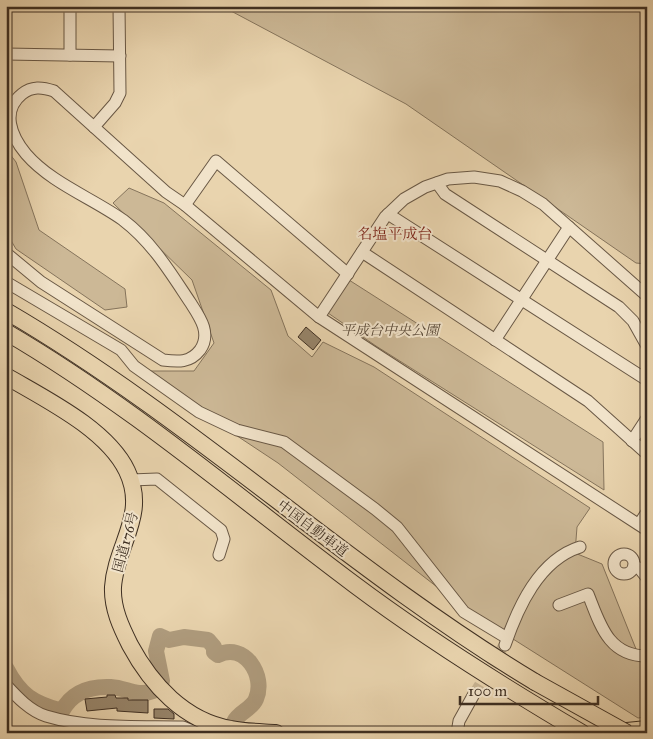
<svg xmlns="http://www.w3.org/2000/svg" width="653" height="739" viewBox="0 0 653 739" font-family="'IM FELL Great Primer','Noto Serif JP',serif">
<rect width="100%" height="100%" fill="#e9d4ae"/>
<filter id="stains"><feTurbulence type="fractalNoise" baseFrequency=".004" numOctaves="4"/><feColorMatrix values="0 0 0 0 .2 0 0 0 0 .09 0 0 0 0 .02 0 0 0 .5 -.17"/></filter>
<radialGradient id="worn" r=".72"><stop offset=".6" stop-color="#630" stop-opacity="0"/><stop offset="1" stop-color="#630" stop-opacity=".3"/></radialGradient>
<g fill="#ccb896" stroke="#85745c">
<polygon points="227,6 647,6 647,264 636,263 406,104 231,11"/>
<polygon points="6,149 16,162 39,230 125,289 127,307 105,310 16,249 6,232"/>
<polygon points="129,188 164,203 271,290 288,336 312,357 323,342 374,367 590,508 577,527 575,553 602,564 642,664 647,664 647,717 638,718 464,608 278,463 139,371 194,371 214,343 192,280 113,203"/>
<polygon points="349,280 603,442 604,490 376,346 328,313"/>
</g>
<g fill="none" stroke-linecap="round" stroke-linejoin="round">
<g stroke="#af9c7e" stroke-width="16">
<path d="M6 668C20 695 33 703 62 711 72 692 90 686 111 687 127 688 137 697 153 691"/>
<path d="M162 681 156 651 160 636 169 640 184 637 208 640 214 647V652L218 655C245 642 266 676 256 699 252 709 239 712 234 722"/>
</g>
</g>
<g fill="#97856b" stroke="#3e2f22">
<polygon points="306,327 321,340 313,350 298,337"/>
<polygon points="107,695 115,695 116,698 128,698 128,700 148,700 148,713 117,711 117,708 87,711 85,699 107,697"/>
<polygon points="154,709 168,709 174,714 174,719 154,718"/>
</g>
<g fill="none" stroke-linecap="round" stroke-linejoin="round">
<polyline stroke="#c7b392" stroke-width="11" stroke-dasharray="11 5.5" stroke-linecap="butt" points="474,694 504,645"/>
<g stroke="#695845" stroke-width="13">
<g id="minor">
<polyline points="70,6 70,55"/>
<polyline points="6,54 120,56"/>
<polyline points="94,127 115,103 120,93 119,6"/>
<polyline points="437,183 445,194 619,307 633,321 647,346"/>
<polyline points="185,205 216,161 348,274"/>
<polyline points="388,214 647,380"/>
<polyline points="362,252 588,401 647,454"/>
<path d="M6 253 41 282 163 360C178 362 190 363 200 350 212 333 199 316 190 302 170 272 152 242 123 220 92 198 51 183 26 154 11 136 1 111 22 94 32 86 42 87 54 91L166 192 185 205 319 317 647 530"/>
<polyline points="6,282 121,350 134,366 199,412 237,430 284,442 375,509 397,527 464,612 507,638"/>
<polyline points="319,317 385,217 404,199 425,187 448,179 474,177 500,181 522,191 543,204 647,296"/>
<polyline points="495,340 569,227"/>
<polyline points="632,441 647,418"/>
<polyline points="131,480 157,479 221,530 224,539 219,555"/>
<polyline points="639,524 647,512"/>
<circle cx="624" cy="564" r="10"/>
<polyline points="634,566 639,568 647,578"/>
<path d="M559 605 588 594C600 624 608 656 647 656"/>
<path d="M505 645C518 607 539 560 580 547"/>
<path d="M6 685C17 697 30 711 46 716 89 729 138 726 183 727L195 732"/>
<polyline points="457,733 459,721 474,694"/>
</g>
</g>
<g stroke="#3e2f22" stroke-width="18">
<g id="highway">
<path d="M6 311C193 420 350 571 535 682"/>
<path d="M6 332C131 405 240 499 355 585 427 639 504 687 582 733"/>
<path d="M6 376C45 399 107 429 127 471 148 515 116 544 113 587 112 608 121 627 130 645 151 684 184 721 231 729 246 732 261 732 276 733"/>
<polyline points="607,733 647,729"/>
</g>
</g>
<use href="#minor" stroke="#f1e3ca" stroke-width="11"/>
<use href="#highway" stroke="#e9d4ae" stroke-width="16"/>
<g stroke="#3e2f22" stroke-width="18" stroke-linecap="butt">
<polyline id="highway-bridge" points="535,682 627,733"/>
</g>
<use href="#highway-bridge" stroke="#e9d4ae" stroke-width="16"/>
</g>
<g text-anchor="middle" stroke-width="4" stroke-linejoin="round" paint-order="stroke">
<g font-size="14" font-style="italic" fill="#5a4a39" stroke="#f1e3ca">
<text x="390" y="335">平成台中央公園</text>
</g>
<g font-size="14" fill="#3e2f22" stroke="#f1e3ca">
<text transform="translate(313 528) rotate(37)" y="5">中国自動車道</text>
<text transform="translate(125 542) rotate(-75)" y="5">国道176号</text>
</g>
<g font-size="15" fill="#7a1f14" stroke="#f1e3ca">
<text x="395" y="239">名塩平成台</text>
</g>
</g>
<rect width="653" height="739" fill="none" stroke="#e9d4ae" stroke-width="25"/>
<rect x="8" y="8" width="638" height="724" fill="none" stroke="#3e2f22" stroke-width="2.5"/>
<rect x="12" y="12" width="628" height="714" fill="none" stroke="#3e2f22"/>
<path d="M460 696v8h138v-8" fill="none" stroke="#3e2f22" stroke-width="2.5"/>
<text x="468" y="696" font-size="15" fill="#3e2f22" stroke="#f1e3ca" stroke-width="4" paint-order="stroke">100 m</text>
<rect width="100%" height="100%" filter="url(#stains)"/>
<rect width="100%" height="100%" fill="url(#worn)"/>
</svg>
